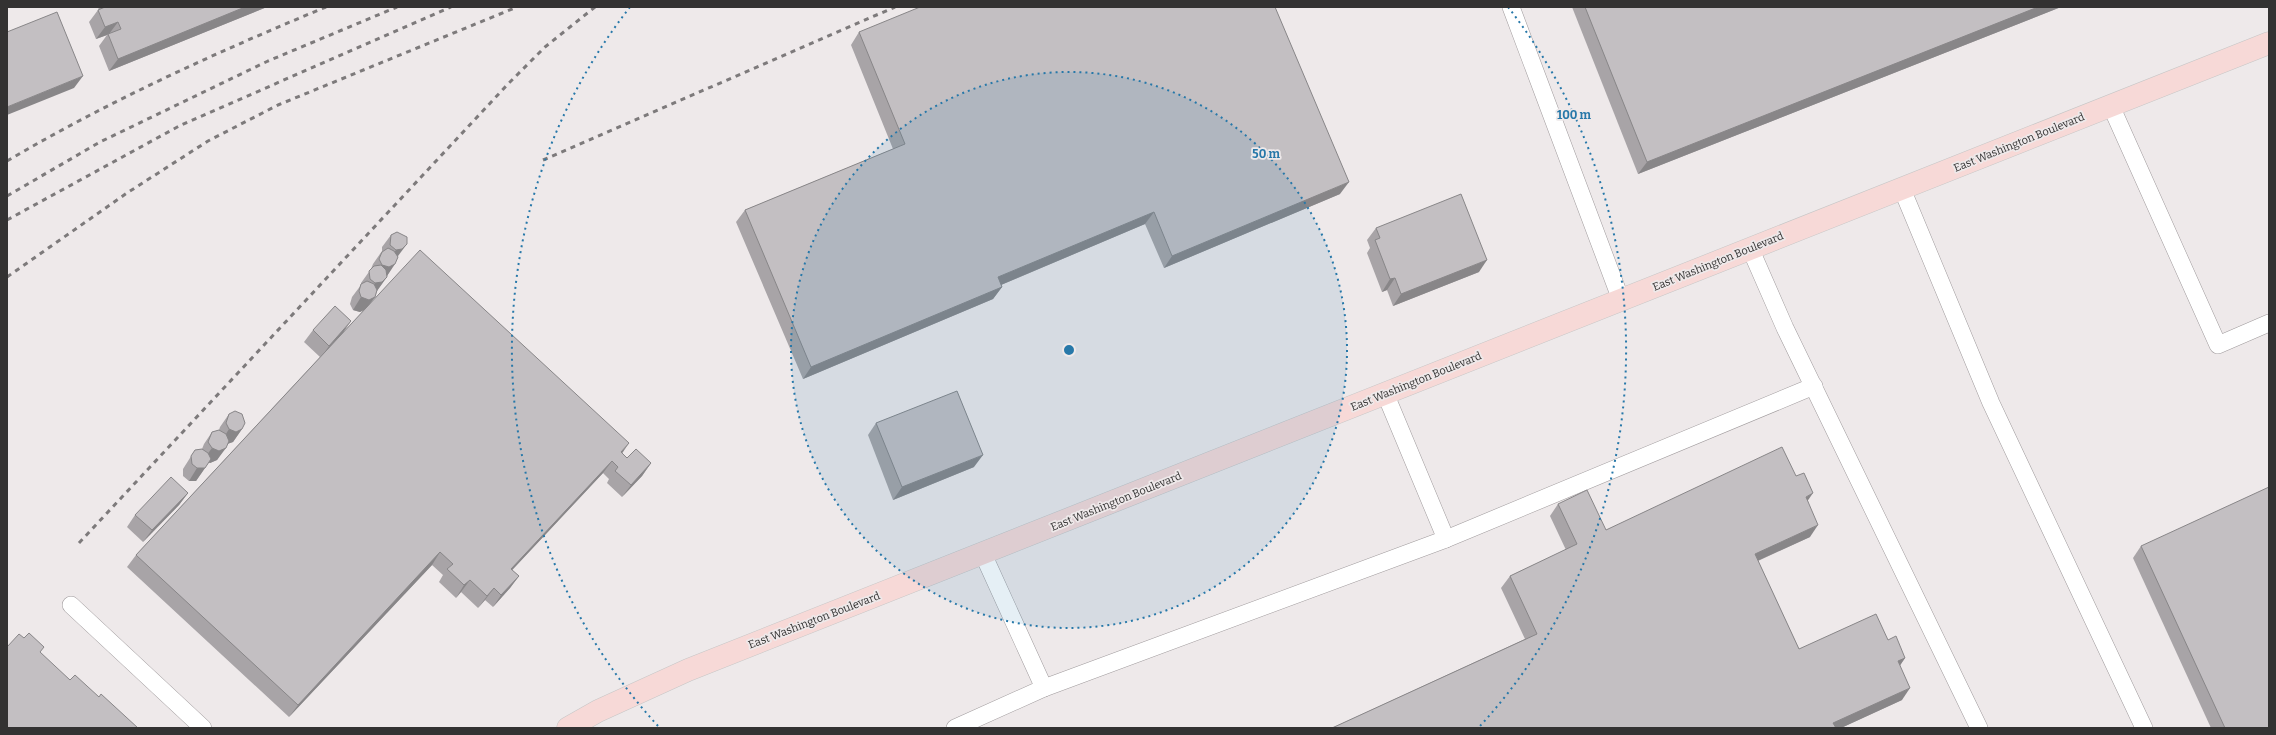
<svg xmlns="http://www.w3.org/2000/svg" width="2276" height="735" viewBox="0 0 2276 735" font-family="Bitter,serif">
<rect width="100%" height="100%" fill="#eee9ea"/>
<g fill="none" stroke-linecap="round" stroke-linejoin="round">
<g stroke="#a09b9d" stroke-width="18">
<g id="lane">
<polyline points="1511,7 1621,300"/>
<polyline points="2111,106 2218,345 2269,323"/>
<polyline points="1902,189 1991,403 2144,728"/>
<polyline points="1750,248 1785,328 1979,728"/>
<polyline points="1385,393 1446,539"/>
<polyline points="983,554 1044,688"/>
<polyline points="71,605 203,728"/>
<polyline points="955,728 1044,688 1446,539 1814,386"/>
</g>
</g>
<g stroke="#c6c6c6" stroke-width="23">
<polyline id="primary" points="568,728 598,711 688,670 2269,43"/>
</g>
<use href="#lane" stroke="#fff" stroke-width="17"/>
<use href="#primary" stroke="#f7d9d7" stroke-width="22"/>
<g stroke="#7d7a7b" stroke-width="3" stroke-dasharray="5 5" stroke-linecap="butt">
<polyline points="543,160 895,7"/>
<path d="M7 161C109 101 217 52 326 7"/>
<polyline points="7,196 100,142 268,61 397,7"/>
<polyline points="7,220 181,125 451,7"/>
<polyline points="7,277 127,193 208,141 278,105 517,7"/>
<polyline points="79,543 508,84 545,47 595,7"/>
</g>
</g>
<g fill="#a8a4a7">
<polygon points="98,7 267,7 109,71 99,46 107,35 96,39 89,22 98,10 99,10"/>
<polygon points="1572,7 2061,7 1638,174"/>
<polygon points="859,32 1340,194 1164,268 1145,224 1001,285 1002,287 993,299 803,379 736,222 745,210 893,149 851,45"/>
<polygon points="1376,228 1479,272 1393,306 1387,290 1382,292 1367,253 1370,248 1367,240"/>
<polygon points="397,232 398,257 387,276 377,291 375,297 370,304 622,453 627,458 651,463 642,476 622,497 607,483 609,479 603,473 512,570 519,576 510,588 493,607 485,600 478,608 461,592 456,598 439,582 443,575 432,565 289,717 127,567 136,555 320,357 304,342 313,330 344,332 364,310 360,312 353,310 350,304 352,297 361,285 361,283 371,269 373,264 382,251 382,247 391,235"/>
<polygon points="229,414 242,429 233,442 227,444 217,460 210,463 209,462 196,481 189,481 183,476 183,469 195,450 202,449 204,444 212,432 219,430 220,427"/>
<polygon points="876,423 974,467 893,500 868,435"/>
<polygon points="188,493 179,505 143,542 127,527 135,515"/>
<polygon points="1808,501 1810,537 1758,561 1799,649 1888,640 1905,658 1900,665 1902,700 1841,728 1332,728 1525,639 1501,588 1510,576 1566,550 1550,516 1558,504 1606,530"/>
<polygon points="2141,546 2269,728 2211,728 2133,558"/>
</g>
<g fill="#888688">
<polygon points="245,7 267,7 109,71 118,59"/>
<polygon points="2038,7 2061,7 1638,174 1647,162"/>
<polygon points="118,22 109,34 108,34 107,35 96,39 105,27"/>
<polygon points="83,76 74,88 7,115 7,107"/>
<polygon points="1349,182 1340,194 1164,268 1172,256"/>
<polygon points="1154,212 1145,224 989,290 998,277"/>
<polygon points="407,244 398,256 394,261 387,262 396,250"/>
<polygon points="1487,260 1479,272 1393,306 1401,294"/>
<polygon points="395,264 387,276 373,277 382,265"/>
<polygon points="387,277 374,295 367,295 375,283"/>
<polygon points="1395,278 1387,290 1382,292 1390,279"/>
<polygon points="1002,287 993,299 803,379 811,367"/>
<polygon points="361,297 375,297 366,309 360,312 353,310"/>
<polygon points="351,321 343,333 321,358 329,346"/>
<polygon points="229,429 242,429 233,442 227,444 221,442"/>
<polygon points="629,443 621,455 613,464 621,452"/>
<polygon points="212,448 226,448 217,460 210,463 203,460"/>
<polygon points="983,455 974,467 893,500 902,487"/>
<polygon points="612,461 603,473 502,581 511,569"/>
<polygon points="651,463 642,476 622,497 631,485"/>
<polygon points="197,468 205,468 196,481 189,481"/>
<polygon points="188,493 179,505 143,542 152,530"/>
<polygon points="1813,493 1804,506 1806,497"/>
<polygon points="1818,525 1810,537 1746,566 1755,554"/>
<polygon points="440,552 432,565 289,717 298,705"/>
<polygon points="519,576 510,588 493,607 501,595"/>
<polygon points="470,580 461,592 456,598 464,585"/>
<polygon points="494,588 485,600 478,608 487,596"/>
<polygon points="1905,658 1897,670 1898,661"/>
<polygon points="1910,688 1902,700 1841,728 1830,728 1833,723"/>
</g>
<g fill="#c3bfc2" stroke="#888688">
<polygon points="105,7 245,7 118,59 108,34 121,29 118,22 105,27 98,10"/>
<polygon points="920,7 1275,7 1349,182 1172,256 1154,212 998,277 1002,287 811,367 745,210 905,144 859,32"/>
<polygon points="1585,7 2038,7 1647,162"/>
<polygon points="57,12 83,76 7,107 7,32"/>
<polygon points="1461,194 1487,260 1401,294 1395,278 1390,279 1375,240 1380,238 1376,228"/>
<polygon points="397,232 407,237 407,244 402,249 396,250 390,245 391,235"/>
<polygon points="388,248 394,251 398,257 395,264 389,267 382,265 379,259 382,252"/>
<polygon points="420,250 629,443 621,452 627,458 636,449 651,463 631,485 615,471 618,467 612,461 511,569 519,576 501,595 494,588 487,596 470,580 464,585 447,569 453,564 440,552 298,705 136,555"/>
<polygon points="381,265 386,270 387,277 382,282 375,283 370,279 369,271 374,266"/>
<polygon points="367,281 374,284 377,290 375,297 369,300 361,297 359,291 361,284"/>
<polygon points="335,306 351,321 329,346 313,330"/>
<polygon points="957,391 983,455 902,487 876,423"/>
<polygon points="235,411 242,414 245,423 242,429 236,432 229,429 226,423 229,414"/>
<polygon points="219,430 226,434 229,441 226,448 219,451 212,448 208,442 212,432"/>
<polygon points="1782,447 1796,476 1804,473 1813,493 1806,497 1818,525 1755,554 1799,649 1876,614 1888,640 1896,636 1905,658 1898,661 1910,688 1833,723 1836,728 1332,728 1537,634 1510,576 1577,544 1558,504 1587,490 1606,530"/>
<polygon points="202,449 208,453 211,459 205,468 197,468 192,464 191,456 195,450"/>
<polygon points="171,477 188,493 152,530 135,515"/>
<polygon points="2269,487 2269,728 2225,728 2141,546"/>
<polygon points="29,633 44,647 40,652 70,680 75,675 99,697 101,694 138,728 7,728 7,647 19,634 24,638"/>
</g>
<circle cx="1069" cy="350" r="278" fill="#2778a9" fill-opacity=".12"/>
<g fill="none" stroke="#2778a9" stroke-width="2" stroke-dasharray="2 4">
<circle cx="1069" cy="350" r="278"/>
<path d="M658 726A557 557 0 0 1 630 7M1508 7A557 557 0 0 1 1480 726"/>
</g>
<g text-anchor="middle" stroke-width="3.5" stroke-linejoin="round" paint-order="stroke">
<g font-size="11" fill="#333232" stroke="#eee9ea">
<text transform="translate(2019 142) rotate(-22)" y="4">East Washington Boulevard</text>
<text transform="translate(1718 261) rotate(-22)" y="4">East Washington Boulevard</text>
<text transform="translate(1416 381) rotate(-22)" y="4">East Washington Boulevard</text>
<text transform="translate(1116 501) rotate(-22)" y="4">East Washington Boulevard</text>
<text transform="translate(814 620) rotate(-21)" y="4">East Washington Boulevard</text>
</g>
</g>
<circle cx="1069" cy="350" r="6" fill="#2778a9" stroke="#eee9ea" stroke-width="2"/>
<g font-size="12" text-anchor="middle" font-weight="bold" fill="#2778a9" stroke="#eee9ea" stroke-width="3.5" stroke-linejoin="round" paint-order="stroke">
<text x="1574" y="119">100 m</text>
<text x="1266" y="158">50 m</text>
</g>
<rect width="2276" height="735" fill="none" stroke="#333232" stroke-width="16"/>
</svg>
